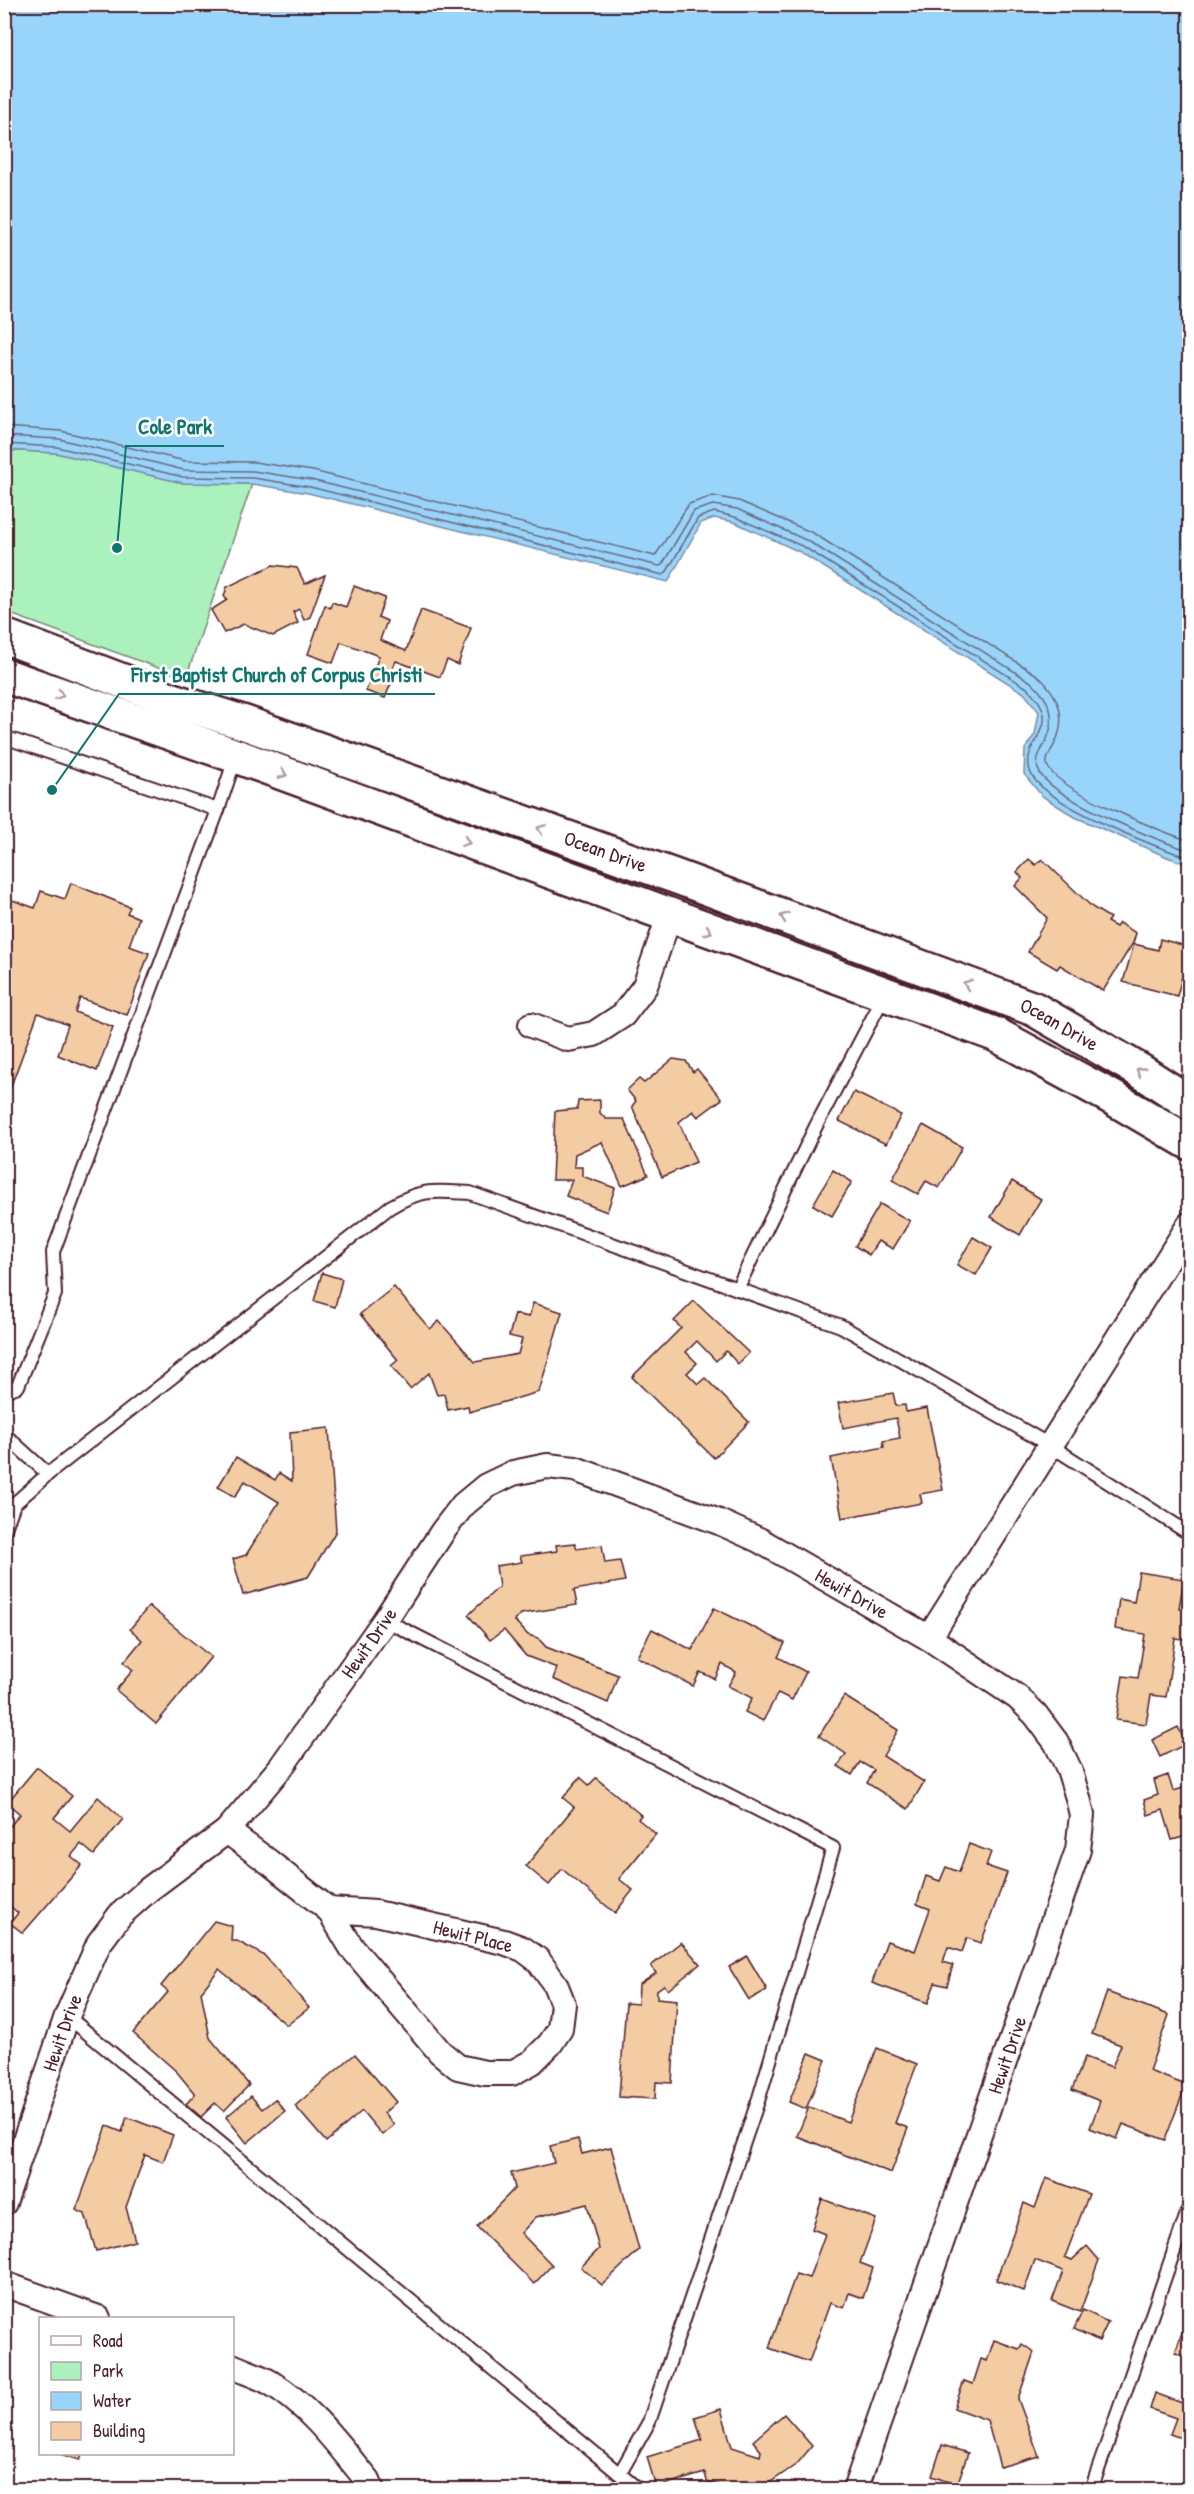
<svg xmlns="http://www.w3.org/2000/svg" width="1194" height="2494" viewBox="0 0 1194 2494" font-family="'Patrick Hand',sans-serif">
<rect width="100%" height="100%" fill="#fff"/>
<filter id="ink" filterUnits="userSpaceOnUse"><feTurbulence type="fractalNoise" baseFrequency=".0167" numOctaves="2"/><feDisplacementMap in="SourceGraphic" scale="12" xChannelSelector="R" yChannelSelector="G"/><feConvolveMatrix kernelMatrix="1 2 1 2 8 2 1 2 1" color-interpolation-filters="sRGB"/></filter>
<g filter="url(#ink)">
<polygon fill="#aaf1bd" stroke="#7a8874" stroke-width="1.5" points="4,450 56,453 183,483 252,484 186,678 5,612"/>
<polygon fill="#99d5fa" stroke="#798ca7" stroke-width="1.5" points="4,5 1189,5 1189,865 1167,857 1075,817 1042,796 1024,774 1025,749 1035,734 1039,712 1024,693 800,552 734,522 714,518 701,523 668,582 308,493 252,484 183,483 56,453 5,450"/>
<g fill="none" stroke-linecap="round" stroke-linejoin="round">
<g stroke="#6a687e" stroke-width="1.5">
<path d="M4 427 61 431 185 461 254 462 313 471 655 556 689 504 713 496 739 501 813 533 1037 675C1058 694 1068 716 1055 743 1052 751 1046 755 1047 764 1051 788 1165 833 1190 841"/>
<path d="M4 436 59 439 184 470 253 471 311 480 659 566 662 565 694 511 713 505 737 509 808 541 1031 682C1049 699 1057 715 1047 739 1043 749 1035 756 1038 769 1046 797 1160 841 1190 851"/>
<path d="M4 444 57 447 183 477 253 478 310 487 663 575 666 573 698 518 714 512 735 517 804 547 1027 688C1069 728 1020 737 1030 771 1040 803 1158 848 1190 858"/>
</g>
</g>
<g fill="#f4cca3" stroke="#4a1f2b" stroke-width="1.5">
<polygon points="273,565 297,568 305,584 325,575 310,617 304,620 299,609 293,612 298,623 273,636 244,624 224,633 211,610 227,600 224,596 227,587"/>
<polygon points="354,586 385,598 378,617 387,621 380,640 406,651 421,610 471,628 458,665 447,660 440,677 396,661 388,679 392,681 385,698 366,691 379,656 341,642 333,663 308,654 325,605 330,608 332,602 346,607"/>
<polygon points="1029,859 1036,865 1042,859 1092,907 1110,918 1107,922 1116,927 1119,923 1136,933 1133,943 1103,991 1060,965 1057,969 1028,952 1047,918 1015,886 1022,878 1017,872"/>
<polygon points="71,883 130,907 127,913 139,918 129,946 149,953 127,1015 80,998 75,1012 113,1027 97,1071 58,1055 68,1025 38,1013 4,1105 4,897 35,908 41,891 65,899"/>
<polygon points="1160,939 1190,947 1177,996 1123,982 1134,944 1158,950"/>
<polygon points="673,1059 686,1061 693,1072 697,1069 722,1099 698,1117 693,1111 679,1122 696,1162 662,1177 632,1106 636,1101 627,1090 639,1079 644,1083"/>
<polygon points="854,1092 901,1115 886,1144 839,1121"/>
<polygon points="600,1100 600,1113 606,1119 624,1119 648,1175 622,1186 602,1142 575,1154 574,1167 582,1167 582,1176 615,1188 607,1212 566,1196 572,1180 552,1180 555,1111 577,1109 578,1101"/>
<polygon points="923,1125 962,1147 939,1188 926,1181 918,1194 892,1180"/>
<polygon points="833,1170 852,1182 832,1216 813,1205"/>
<polygon points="1012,1181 1041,1199 1020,1235 991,1217"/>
<polygon points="880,1204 910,1221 893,1249 878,1241 869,1255 855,1246"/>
<polygon points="973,1237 992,1248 976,1275 957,1265"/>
<polygon points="322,1273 342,1279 335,1307 314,1301"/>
<polygon points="394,1287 430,1329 439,1321 475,1362 518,1354 522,1339 509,1336 515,1314 529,1317 533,1303 562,1312 539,1392 469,1412 468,1406 448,1410 444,1394 437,1395 429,1373 410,1389 391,1366 398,1360 360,1314"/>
<polygon points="694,1301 749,1353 738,1364 726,1351 716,1361 697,1341 686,1352 697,1363 687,1373 698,1384 705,1378 749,1422 714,1458 632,1377 681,1328 674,1321"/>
<polygon points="893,1393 896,1406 905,1405 906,1412 927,1408 943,1490 920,1494 922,1503 842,1518 831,1458 884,1447 883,1441 900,1438 896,1418 843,1428 838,1403"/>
<polygon points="329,1428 336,1531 308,1577 243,1595 233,1559 246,1555 279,1502 245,1481 235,1497 218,1487 236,1457 275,1480 279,1473 292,1481 290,1432"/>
<polygon points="575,1543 577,1549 602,1545 605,1563 620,1561 625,1581 574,1590 577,1605 521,1614 515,1621 528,1635 538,1638 546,1647 618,1675 608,1703 553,1679 557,1668 526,1656 504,1630 490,1640 468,1615 499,1587 496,1566 522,1562 520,1556 557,1551 556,1545"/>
<polygon points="1139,1572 1184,1579 1179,1608 1190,1610 1190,1640 1175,1638 1166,1697 1151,1695 1146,1724 1116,1720 1123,1676 1138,1678 1145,1634 1115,1629 1119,1599 1134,1602"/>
<polygon points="149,1606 211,1657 156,1724 116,1690 133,1670 124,1662 142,1640 130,1629"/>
<polygon points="714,1608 785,1643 778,1657 806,1672 792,1700 778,1693 763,1721 745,1712 752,1698 728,1686 736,1672 722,1664 715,1679 700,1672 693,1686 637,1657 652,1629 692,1650"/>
<polygon points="844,1696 898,1730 883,1756 924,1782 908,1809 867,1783 874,1770 860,1762 852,1775 838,1766 846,1754 819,1736"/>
<polygon points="1178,1727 1186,1744 1160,1757 1152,1740"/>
<polygon points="37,1767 72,1796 54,1818 70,1831 98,1797 123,1819 94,1855 81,1844 71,1856 82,1865 23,1933 10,1923 18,1913 4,1901 4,1833 20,1814 7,1803"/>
<polygon points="1168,1775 1173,1791 1190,1786 1190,1846 1187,1836 1172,1840 1163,1810 1148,1815 1144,1800 1158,1795 1154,1780"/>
<polygon points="580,1777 589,1785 596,1778 641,1815 638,1819 656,1834 619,1879 633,1890 615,1913 562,1869 549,1885 526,1866 574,1807 563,1798"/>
<polygon points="969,1844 991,1852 986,1866 1007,1873 981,1943 967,1938 962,1952 948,1947 943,1962 953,1965 947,1986 935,1983 928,2003 872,1983 887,1941 915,1951 930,1909 917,1904 926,1876 940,1881 946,1867 959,1872"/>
<polygon points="214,1921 232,1926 231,1941 237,1941 265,1956 309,2008 287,2025 219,1969 201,1992 210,2038 249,2085 224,2111 215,2103 201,2117 186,2104 195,2094 177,2072 133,2033 168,1992 161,1986"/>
<polygon points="681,1942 700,1964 668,1990 664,1985 657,1990 657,1998 677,2000 672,2083 656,2082 655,2099 619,2097 626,2003 638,2004 639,1985 656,1973 651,1966"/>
<polygon points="747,1956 767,1990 749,2000 729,1967"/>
<polygon points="1107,1992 1169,2015 1149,2071 1186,2085 1165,2140 1123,2124 1117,2139 1090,2128 1100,2101 1072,2090 1085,2057 1112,2067 1121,2045 1092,2034"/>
<polygon points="877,2048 917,2064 895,2123 908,2128 891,2173 797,2136 809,2107 848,2122"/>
<polygon points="809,2053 826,2060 806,2109 789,2102"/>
<polygon points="355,2054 396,2102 384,2113 394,2125 382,2135 362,2111 326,2142 295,2106"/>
<polygon points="251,2096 262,2109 275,2099 285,2111 247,2143 226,2117"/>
<polygon points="127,2117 173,2135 163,2162 145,2155 126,2207 135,2241 96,2251 85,2214 76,2210 107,2126 122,2132"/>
<polygon points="578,2139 582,2154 611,2147 639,2250 602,2285 581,2267 599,2249 587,2204 536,2217 521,2233 552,2265 534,2284 477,2227 515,2188 511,2173 554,2163 550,2146"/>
<polygon points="1046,2178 1089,2194 1065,2257 1072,2260 1087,2246 1099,2260 1080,2312 1052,2301 1063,2271 1035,2260 1024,2291 996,2280 1024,2203 1035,2208"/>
<polygon points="822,2199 876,2219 860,2263 873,2268 863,2298 849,2293 844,2308 830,2303 809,2362 769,2348 796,2274 809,2278 825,2234 812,2229"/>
<polygon points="1083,2310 1108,2322 1099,2341 1074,2329"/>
<polygon points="1189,2312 1190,2312 1190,2358 1175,2353"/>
<polygon points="994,2340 1019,2349 1022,2344 1034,2352 1018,2399 1039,2456 1000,2467 987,2420 954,2408 964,2381 973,2384 981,2359 987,2361"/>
<polygon points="1190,2381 1190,2441 1170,2434 1176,2418 1150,2409 1155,2393 1182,2403"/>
<polygon points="721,2409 732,2447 760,2456 761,2451 753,2441 784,2414 812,2446 797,2464 768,2484 766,2490 733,2490 707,2481 705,2473 656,2487 647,2457 702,2440 695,2417"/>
<polygon points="942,2445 968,2453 957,2485 932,2476"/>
<polygon points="60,2454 82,2454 80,2460"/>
</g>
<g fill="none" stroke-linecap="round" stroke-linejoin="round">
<g stroke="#4a1f2b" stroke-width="16">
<g id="lane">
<polyline points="4,737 218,810"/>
<polyline points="737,1289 816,1126 884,996"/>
<polyline points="4,1391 18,1386 55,1294 53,1252 218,810 236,756"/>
<polyline points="4,1434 48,1474"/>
<path d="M4 1531 14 1504 48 1474 390 1207C422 1188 435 1191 470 1193L841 1326 1051 1446 1190 1534"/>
<polyline points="385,1620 833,1848 759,2098 649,2422 620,2473"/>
<polyline points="67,2016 639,2490"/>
<polyline points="1091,2490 1190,2205"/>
</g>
</g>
<g stroke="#4a1f2b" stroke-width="28">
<g id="street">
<polyline points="531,1025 568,1039 594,1034 623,1015 645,986 669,917"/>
<polyline points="929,1638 1190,1224"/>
<polyline points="227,1831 269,1862 329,1910 352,1948 440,2052 458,2067 485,2073 512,2073 532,2062 550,2044 560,2029 563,2004 555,1984 538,1960 523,1949 504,1942 376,1913 329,1910"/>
<path id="s1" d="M4 2203 67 2016 99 1943 120 1915 148 1890 227 1831 281 1767 385 1620 443 1531 463 1505 486 1486 513 1473 547 1466 575 1469 719 1522 759 1540 929 1638 1017 1697 1035 1714 1056 1742 1069 1769 1078 1798 1082 1815 1078 1850 855 2490"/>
<polyline points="4,2284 98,2318"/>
<path d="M232 2366C245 2372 259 2376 271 2383 311 2407 339 2446 368 2481L372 2490"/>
</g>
</g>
<g stroke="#4a1f2b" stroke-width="38">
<g id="primary">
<path id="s2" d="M4 636 178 702 245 723 677 877 1034 1009 1142 1072 1190 1103"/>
<polyline points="4,675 236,756 997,1035 1113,1098 1190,1143"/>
</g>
</g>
<use href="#lane" stroke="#fff" stroke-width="12"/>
<use href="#street" stroke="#fff" stroke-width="24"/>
<use href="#primary" stroke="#fff" stroke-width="33"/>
</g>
<defs><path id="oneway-chevron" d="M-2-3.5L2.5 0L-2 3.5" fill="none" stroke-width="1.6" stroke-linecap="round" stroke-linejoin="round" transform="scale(1.5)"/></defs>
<g stroke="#ae9aa0">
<use href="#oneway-chevron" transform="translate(60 695) rotate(19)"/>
<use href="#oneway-chevron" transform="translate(283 774) rotate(20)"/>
<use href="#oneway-chevron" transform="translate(541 829) rotate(-160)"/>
<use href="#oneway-chevron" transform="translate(466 842) rotate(20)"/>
<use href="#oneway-chevron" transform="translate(784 917) rotate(-160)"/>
<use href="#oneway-chevron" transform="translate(708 931) rotate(20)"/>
<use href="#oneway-chevron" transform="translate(967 984) rotate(-160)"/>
<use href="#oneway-chevron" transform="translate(1140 1071) rotate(-148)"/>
</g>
</g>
<g text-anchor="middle" stroke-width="5" stroke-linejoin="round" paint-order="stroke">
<g font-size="20" fill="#4a1f2b" stroke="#fff">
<text dy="7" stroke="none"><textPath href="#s2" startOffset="639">Ocean Drive</textPath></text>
<text dy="7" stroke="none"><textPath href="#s2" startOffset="1125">Ocean Drive</textPath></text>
<text dy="7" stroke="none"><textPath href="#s1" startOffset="1278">Hewit Drive</textPath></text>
<text dy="7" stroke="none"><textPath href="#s1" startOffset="684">Hewit Drive</textPath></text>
<text transform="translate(473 1936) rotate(14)" y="7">Hewit Place</text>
<text dy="7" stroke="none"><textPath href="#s1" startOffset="180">Hewit Drive</textPath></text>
<text transform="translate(1007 2055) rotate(-71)" y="7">Hewit Drive</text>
</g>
</g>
<path fill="none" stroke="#0f766e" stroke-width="2" d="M117 548L126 446H224M52 790L119 694H435"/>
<g fill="#0f766e" stroke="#fff" stroke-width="2">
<circle cx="117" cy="548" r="6"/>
<circle cx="52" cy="790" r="6"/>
</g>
<g font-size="21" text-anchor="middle" font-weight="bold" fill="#0f766e" stroke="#fff" stroke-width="5" stroke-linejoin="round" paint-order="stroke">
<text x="175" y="434">Cole Park</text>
<text x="277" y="682">First Baptist Church of Corpus Christi</text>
</g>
<rect width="1194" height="2494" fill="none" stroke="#fff" stroke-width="24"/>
<rect x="12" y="12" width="1170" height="2470" fill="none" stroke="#4a1f2b" stroke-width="2" filter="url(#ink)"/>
<rect x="39" y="2317" width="195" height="138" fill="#ffffff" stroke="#b7a5aa" stroke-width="1.5"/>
<rect x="51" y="2336" width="30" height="9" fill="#ffffff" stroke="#b7a5aa" stroke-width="1.5"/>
<text x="93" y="2347" font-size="18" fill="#4a1f2b">Road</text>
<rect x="51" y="2362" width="30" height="18" fill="#aaf1bd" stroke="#b7a5aa" stroke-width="1.5"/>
<text x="93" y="2377" font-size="18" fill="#4a1f2b">Park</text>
<rect x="51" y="2392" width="30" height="18" fill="#99d5fa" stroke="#b7a5aa" stroke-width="1.5"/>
<text x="93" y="2407" font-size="18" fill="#4a1f2b">Water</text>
<rect x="51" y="2422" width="30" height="18" fill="#f4cca3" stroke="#b7a5aa" stroke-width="1.5"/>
<text x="93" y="2437" font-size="18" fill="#4a1f2b">Building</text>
</svg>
